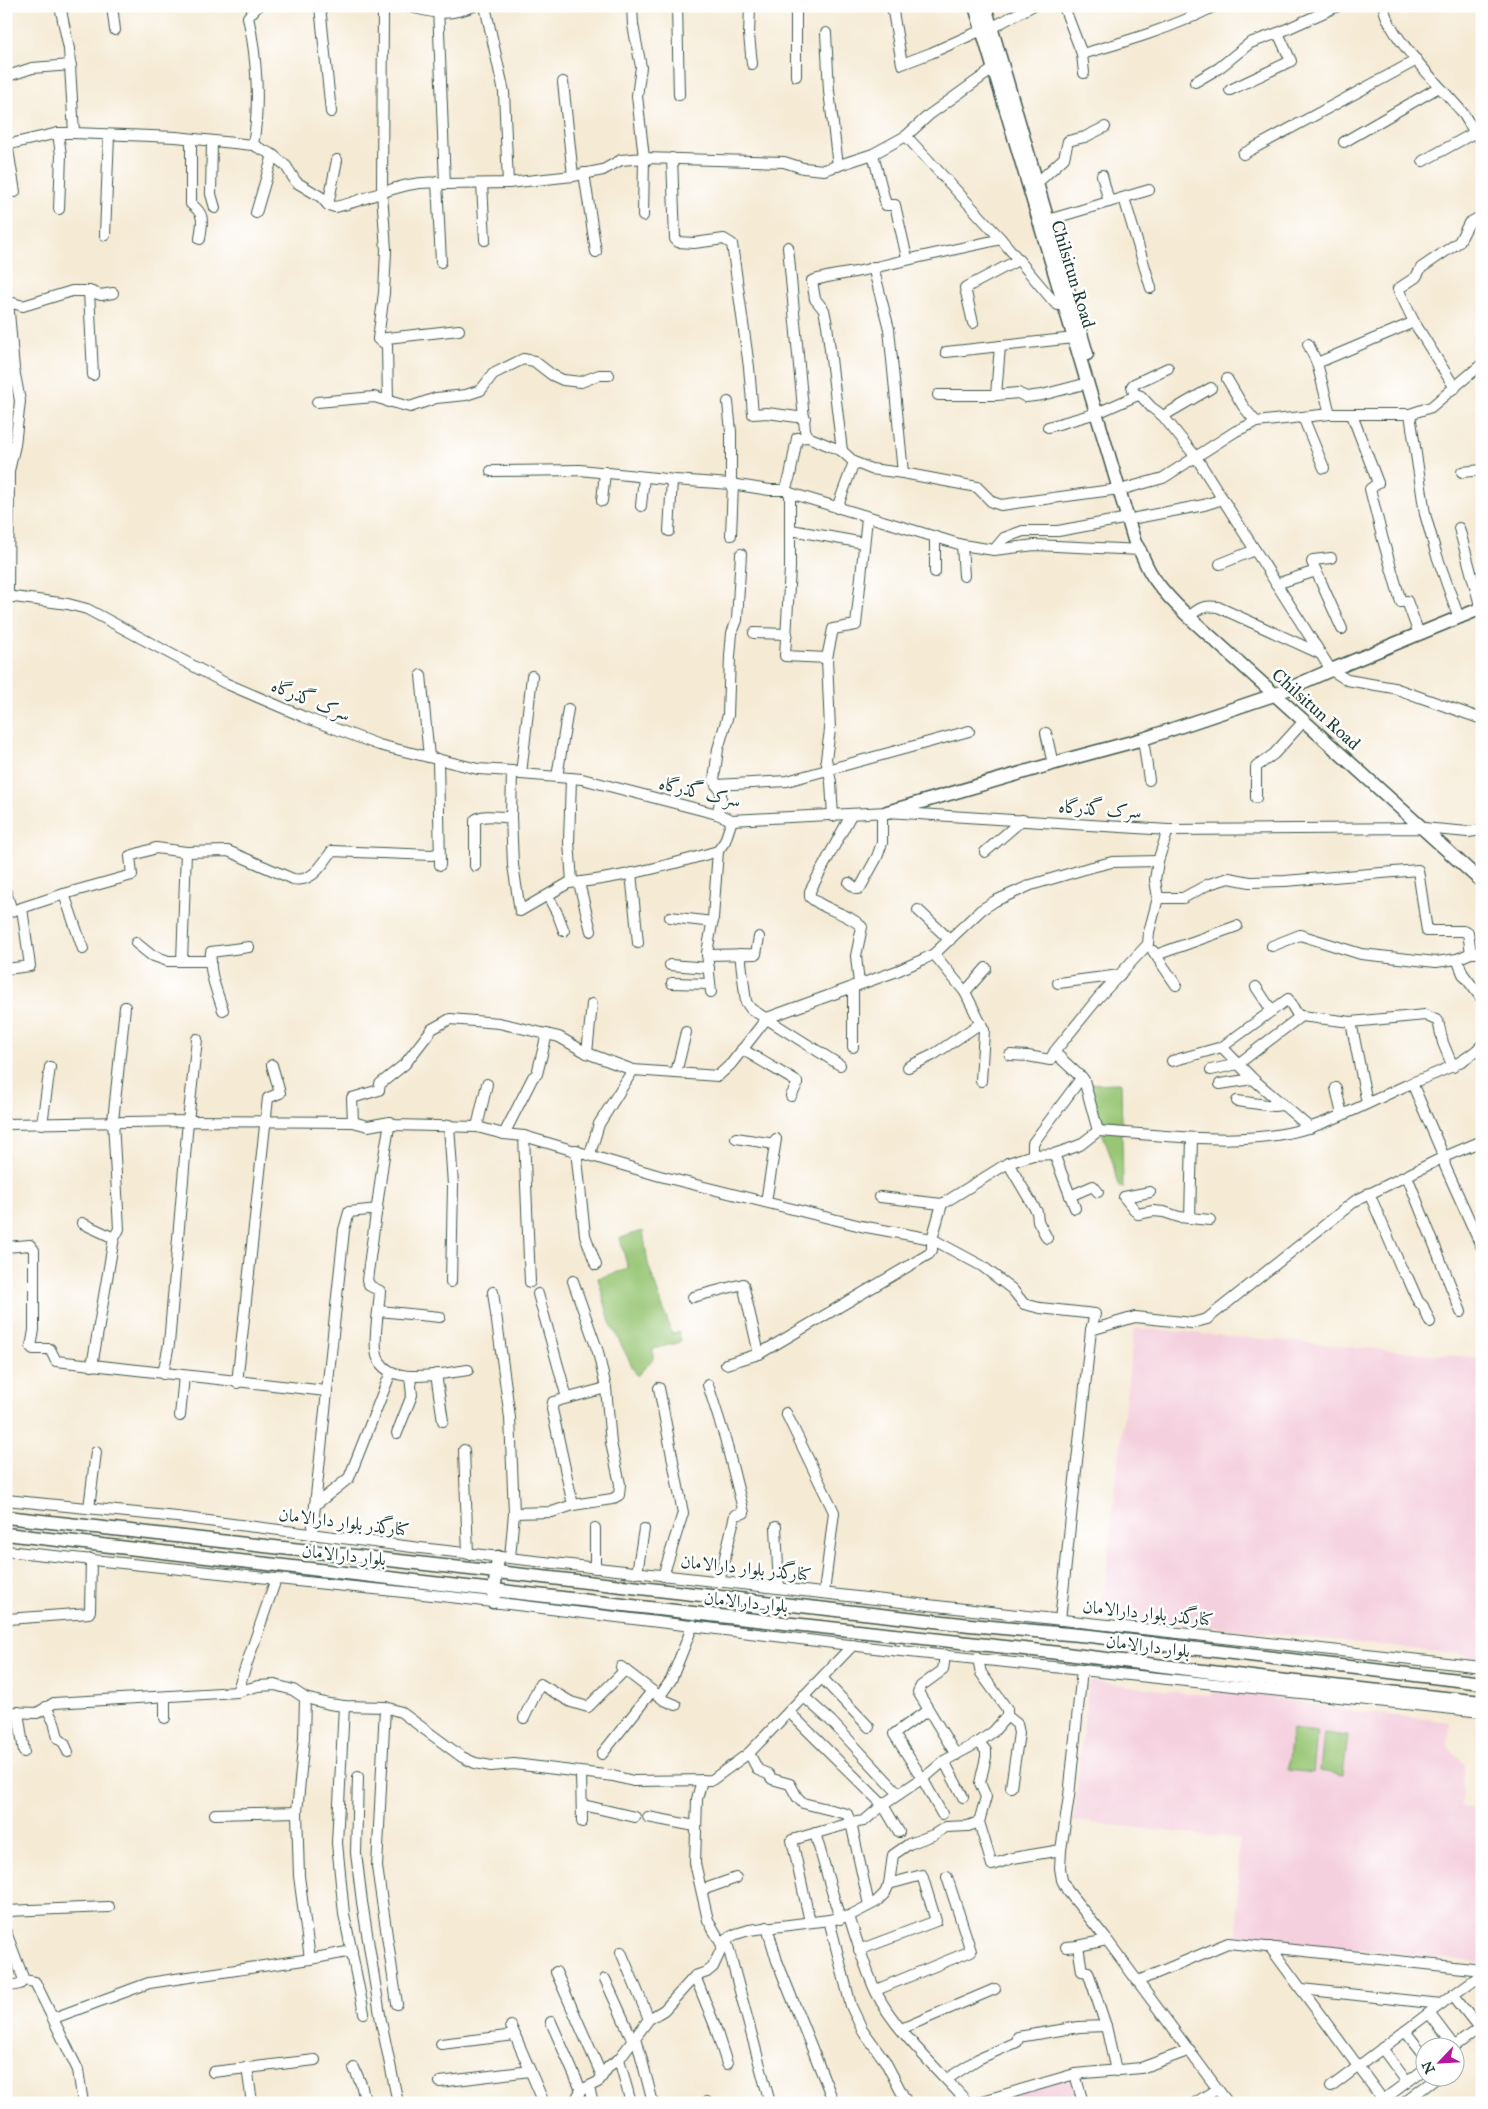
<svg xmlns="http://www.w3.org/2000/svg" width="1488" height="2109" viewBox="0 0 1488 2109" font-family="'IM FELL Great Primer',Amiri,serif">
<rect width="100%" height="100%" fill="#fff"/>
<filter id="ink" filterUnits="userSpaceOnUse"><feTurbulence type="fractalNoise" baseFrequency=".02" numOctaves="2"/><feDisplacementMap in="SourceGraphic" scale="10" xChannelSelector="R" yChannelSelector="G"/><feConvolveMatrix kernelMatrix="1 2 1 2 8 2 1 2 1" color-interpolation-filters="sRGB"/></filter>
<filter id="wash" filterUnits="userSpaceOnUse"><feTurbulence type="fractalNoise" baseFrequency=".0096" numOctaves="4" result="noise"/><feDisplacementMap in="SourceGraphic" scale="20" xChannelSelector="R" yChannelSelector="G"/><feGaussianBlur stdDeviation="1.12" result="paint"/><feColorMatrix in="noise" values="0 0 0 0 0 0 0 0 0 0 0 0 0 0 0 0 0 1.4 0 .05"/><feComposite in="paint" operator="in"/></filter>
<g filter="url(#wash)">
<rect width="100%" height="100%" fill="#f5ead4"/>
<g fill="#f4cfdd">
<polygon points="1134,1328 1482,1358 1482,1657 1101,1614"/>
<polygon points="1089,1681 1211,1696 1212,1691 1257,1695 1354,1711 1450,1722 1448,1747 1465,1765 1460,1806 1482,1810 1482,1963 1329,1946 1237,1939 1239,1839 1073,1821"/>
<polygon points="1073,2074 1081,2103 985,2103"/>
</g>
<g fill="#98c675" stroke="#5c8254">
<path d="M1121 1083 1123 1188 1119 1187C1115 1178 1115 1169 1112 1160 1103 1135 1094 1110 1087 1084Z"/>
<polygon points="643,1231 648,1264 672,1334 679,1332 681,1342 653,1349 653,1359 637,1376 610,1322 598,1278 628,1269 620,1238"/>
<polygon points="1292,1729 1317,1732 1313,1773 1288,1770"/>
<polygon points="1324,1733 1348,1736 1343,1775 1320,1771"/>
</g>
</g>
<g filter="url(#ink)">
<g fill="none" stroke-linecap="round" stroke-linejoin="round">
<g stroke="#3f574c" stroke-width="12">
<g id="minor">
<polyline points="60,6 69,49 74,133"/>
<polyline points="112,6 115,30"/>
<polyline points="320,6 331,112"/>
<polyline points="383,6 382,193 386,250 384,293 378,339 387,345 388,402"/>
<path d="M406 6C436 13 444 17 474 6"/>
<polyline points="438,6 445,184"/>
<polyline points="485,6 504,92 508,183"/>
<polyline points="632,6 633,25 641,67 637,96 644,158 643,216"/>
<polyline points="677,6 679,95"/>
<polyline points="750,6 749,35 752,64"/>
<polyline points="892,6 902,64 931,53 982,30"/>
<polyline points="1190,6 1195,16"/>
<path d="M1384 6C1384 32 1444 90 1462 112 1469 122 1473 132 1482 141"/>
<polyline points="1064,7 1082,54 1084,73"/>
<polyline points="991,28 1032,6"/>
<polyline points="826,33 829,91 838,166"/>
<path d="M1082 54C1128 41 1172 28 1215 6"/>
<polyline points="11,75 32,68 71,65"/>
<polyline points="796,76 796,6"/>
<polyline points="563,82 573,176"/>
<polyline points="1195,82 1219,68 1250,43 1278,33 1338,6"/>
<polyline points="1230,90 1291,61 1278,33"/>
<polyline points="58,133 61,155 59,209"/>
<polyline points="906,136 1001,239 1054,302 1058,305 1064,305"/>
<path d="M191 139V204C206 215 202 222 200 239"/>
<polyline points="212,142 211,194 215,208"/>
<polyline points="1344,142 1439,87"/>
<polyline points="7,144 15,192"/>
<path d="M6 145 58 133H74L176 137 253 145 273 155 286 166 296 182 321 197 328 205 335 207C370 200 409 176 445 184L508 183 573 176 603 170 621 160 644 158 784 162 803 168 824 170 873 154 906 136 929 115 993 69"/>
<path d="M253 145C260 106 257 57 248 17L258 6"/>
<polyline points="873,154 886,205 895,205 907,258"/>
<polyline points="1243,154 1417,60"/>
<polyline points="672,158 675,239 678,242 694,243 724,239 732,244 749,367 753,414 767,413 805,418"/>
<polyline points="1423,161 1474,133"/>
<polyline points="584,173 596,252"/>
<polyline points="1102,175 1109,202"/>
<polyline points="437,182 441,262"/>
<polyline points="1037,183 1064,158 1068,141 1085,137 1105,127"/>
<polyline points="482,184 485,240"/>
<polyline points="1124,198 1151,288"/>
<polyline points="328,205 337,160"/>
<polyline points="256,213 273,155"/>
<polyline points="1048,220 1149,190"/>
<polyline points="105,235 109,135"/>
<polyline points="788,247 805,430 808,437 842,451 854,462 871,469 903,473 977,487 992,502 1001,505 1119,489"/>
<polyline points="873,267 889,329 903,473"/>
<polyline points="89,291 93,375"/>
<polyline points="6,301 23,306 72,291 89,291 101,295 113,293"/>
<polyline points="8,301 14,369 20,401 15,445 9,471 8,596"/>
<polyline points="973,323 965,288 1018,260"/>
<polyline points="378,339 459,330"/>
<polyline points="1308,344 1317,363 1330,414"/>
<polyline points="946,352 1074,338"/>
<polyline points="1317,363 1414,322"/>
<polyline points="1227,379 1243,406 1256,422"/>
<polyline points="1455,388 1414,322 1398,289 1416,277 1421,268 1459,242 1469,223 1482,216"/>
<polyline points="938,395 996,395 1018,393 1026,397 1042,395 1088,383"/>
<polyline points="996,395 1000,346"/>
<polyline points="1135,396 1132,386 1134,384 1168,368"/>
<polyline points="317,402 374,397 410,407 436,398 466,395 481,390 493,374 523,359 534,361 552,375 563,380 581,382 599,375 609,375"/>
<polyline points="728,402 731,432 731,484"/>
<polyline points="1104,410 1138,395 1141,396 1151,407 1163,416 1196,457 1331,670 1347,680 1394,688 1482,719"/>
<polyline points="1410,414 1425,514 1436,553 1459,618"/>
<polyline points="1352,415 1378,483 1370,489 1383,540 1401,602 1407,601 1419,634"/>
<polyline points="1163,416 1211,388"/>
<polyline points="1303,417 1324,468"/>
<polyline points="1048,427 1097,413"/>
<path d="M842 451 827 325 824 310 815 299 812 281C829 275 848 274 865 270 910 258 955 250 1001 239"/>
<polyline points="491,471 580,470 675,480 731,484 770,490 785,490 790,493 962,545 994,550 1035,545 1141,550"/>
<polyline points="1462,472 1482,470"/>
<polyline points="1127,488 1163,478 1236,431 1256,422 1330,414 1410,414 1431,407 1482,364"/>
<polyline points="785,490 790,476 797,438 808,437"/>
<polyline points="790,493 790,568 785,656 827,658"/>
<polyline points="602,501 605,472"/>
<polyline points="641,506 644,477"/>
<polyline points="837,508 854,462"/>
<polyline points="1136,518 1204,505 1223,499"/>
<polyline points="1459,528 1481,609"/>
<polyline points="791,530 864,543"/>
<polyline points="669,531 672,480"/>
<polyline points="731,535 733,484"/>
<polyline points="962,545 964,576"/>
<polyline points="994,550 1004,538 1023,531 1058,531 1128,518"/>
<polyline points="1331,558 1313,560 1312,562 1342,629"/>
<polyline points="1220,564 1255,550"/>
<polyline points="935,572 935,537"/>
<polyline points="1276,584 1316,571"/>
<polyline points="6,596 68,604 87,609 225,683 304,717 379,745 478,769 512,771 521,774 582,779 717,814 732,820 887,812 1168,830 1423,828 1468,832 1482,830"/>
<path d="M1189 617C1199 608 1204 605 1218 607L1321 654"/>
<polyline points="754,633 787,634"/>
<polyline points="421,675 429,757"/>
<polyline points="1046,733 1053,764"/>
<polyline points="1143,739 1149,780"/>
<polyline points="438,759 440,865"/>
<polyline points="512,771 511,817 513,865 520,911 572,881 569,842 571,778"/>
<polyline points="521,774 532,676"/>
<polyline points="557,777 568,709"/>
<polyline points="716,785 787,781 969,731"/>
<polyline points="1256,798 1256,767 1274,754 1303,722"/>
<polyline points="717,814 721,799 721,792 714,780 718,749 728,715 730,656 732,633 737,620 741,554"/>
<path d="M851 815 810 891V897C825 911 847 912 862 927L856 956 859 984"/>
<polyline points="833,816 831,782 826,759 830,730 827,658 833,629 856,625 867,518"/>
<polyline points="985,852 1022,820"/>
<path d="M475 866V820C484 813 500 818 511 817"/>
<polyline points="631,873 638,943"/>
<path d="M570 883C619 879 671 865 718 851"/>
<polyline points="579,883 591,931"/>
<polyline points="849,883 857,889 860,888 877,857 882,843 882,813"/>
<polyline points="6,892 12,911"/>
<path d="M64 894 132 875 130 856 156 848 186 852 228 851 293 879C312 883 322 865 332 851L432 855 439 853"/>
<polyline points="548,896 558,915 564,931"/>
<polyline points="1158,898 1183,898 1209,884 1229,878 1250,882 1285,881 1418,870 1427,931 1463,931 1468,933 1471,953"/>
<polyline points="918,910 950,940"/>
<polyline points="6,913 64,894 83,949"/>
<polyline points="670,917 713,922"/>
<polyline points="136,943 151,955 168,961 211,961"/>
<polyline points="1272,946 1300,935 1361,954 1436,962 1457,959 1471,953 1482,953"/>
<polyline points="1153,951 1176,985"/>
<polyline points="740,954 746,1002 751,1009 840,1065"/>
<polyline points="934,954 965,992 984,1030 981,1081"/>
<polyline points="707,955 756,954 759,937"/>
<polyline points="1156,955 1237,926"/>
<polyline points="1457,959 1463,974 1482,999"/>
<polyline points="182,961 186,852"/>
<polyline points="670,965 709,968"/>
<polyline points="6,969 30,966 22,908"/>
<polyline points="672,983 710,984"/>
<polyline points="1058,983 1120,975"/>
<polyline points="1256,987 1272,1011"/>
<polyline points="711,992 707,953 713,918 718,851 725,841 732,820"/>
<polyline points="965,992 986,968"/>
<path d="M223 1010C217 992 208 971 211 952L249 947"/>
<polyline points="1351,1022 1367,1103"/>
<polyline points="853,1047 853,986"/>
<polyline points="1222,1047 1253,1079 1310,1128"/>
<polyline points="742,1049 797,1082 797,1085 791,1096"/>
<polyline points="587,1053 592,1004"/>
<polyline points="1055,1053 1084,1080 1098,1131"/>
<polyline points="1010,1055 1028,1056 1050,1060 1055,1051 1099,997 1148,944 1149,932 1158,898 1155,880 1158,861 1168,830"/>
<polyline points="1172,1061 1222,1047 1288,999 1299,1017"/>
<polyline points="908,1067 933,1055 981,1023"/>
<polyline points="1211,1070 1238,1064 1301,1016 1351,1022 1425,1015 1438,1021 1443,1043 1453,1067"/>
<polyline points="676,1073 686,1032"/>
<polyline points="1412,1083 1444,1157 1445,1166 1482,1248"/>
<polyline points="1220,1084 1253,1079"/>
<polyline points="1336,1088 1342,1115"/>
<polyline points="1237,1101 1274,1106 1282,1105"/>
<polyline points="353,1122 352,1098 379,1090 380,1084 405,1064 432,1029 450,1019 499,1023 559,1037 587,1053 633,1070"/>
<path d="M390 1122 383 1162 367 1280 370 1286 380 1291C379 1309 374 1333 376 1350 380 1390 443 1373 468 1370"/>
<polyline points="6,1124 188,1121 353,1122 368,1126 390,1122 394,1125 477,1127 504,1134 524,1136 660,1176 861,1226 932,1239 982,1266 1012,1289 1024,1304 1040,1308 1095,1314 1091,1330 1060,1620"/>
<polyline points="42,1124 50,1067"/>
<polyline points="449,1125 453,1185 451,1282"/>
<polyline points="477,1127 487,1084"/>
<polyline points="504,1134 533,1077 537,1074 547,1034"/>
<polyline points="524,1136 530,1282"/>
<polyline points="736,1138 775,1144"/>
<polyline points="576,1150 585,1235 596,1265"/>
<polyline points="590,1154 599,1124 633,1070 718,1076 731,1064 767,1018 897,971 924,959 934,954 981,910 995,901 1031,885 1088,868 1112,862 1158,861"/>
<polyline points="1054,1154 1075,1208"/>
<polyline points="1033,1155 1033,1143 1082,1077"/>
<polyline points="1008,1163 1037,1212 1038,1221 1047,1238"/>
<polyline points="1407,1176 1461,1312"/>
<polyline points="1150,1192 1124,1197 1138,1214 1153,1211 1164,1212 1179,1217 1210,1220"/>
<polyline points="1369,1193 1403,1272 1408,1278 1418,1301 1423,1306 1430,1322"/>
<polyline points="1070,1196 1093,1186 1098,1192"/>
<polyline points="880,1197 942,1204"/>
<polyline points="766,1202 776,1139"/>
<polyline points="1190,1218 1192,1138"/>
<polyline points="82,1223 114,1238"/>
<polyline points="6,1247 30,1245 34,1250 34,1330 31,1347 33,1349 50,1349 56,1361 326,1391"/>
<polyline points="493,1292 510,1418 514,1513 510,1558"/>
<polyline points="538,1294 567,1398"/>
<polyline points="693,1297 743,1284 759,1354"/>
<polyline points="379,1311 440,1317"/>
<polyline points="1091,1330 1135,1317 1192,1323 1207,1319 1355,1201 1444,1157 1482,1141"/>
<path d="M726 1364 759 1354 929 1254 932 1250V1239L942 1204 1008 1163 1033 1155 1054 1154 1069 1149 1080 1145 1098 1131C1166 1135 1245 1148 1311 1127 1343 1117 1374 1100 1405 1086 1431 1074 1461 1067 1482 1045"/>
<polyline points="92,1366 114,1238 119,1229 113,1121 125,1007"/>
<polyline points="163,1374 169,1344 188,1121 197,1039"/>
<polyline points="436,1374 443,1421"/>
<polyline points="237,1383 268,1098 280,1093 272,1065"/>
<polyline points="708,1385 725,1438 744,1513 735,1515 719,1582"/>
<polyline points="659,1388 683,1513 663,1576"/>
<polyline points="786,1413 834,1512 824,1593"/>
<polyline points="180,1416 184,1376"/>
<polyline points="397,1433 412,1395 410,1377"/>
<polyline points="464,1450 468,1554"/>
<polyline points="6,1500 177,1517 420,1548 1482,1667"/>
<polyline points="315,1505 349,1478 391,1372"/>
<polyline points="573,1505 552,1409 553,1402 606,1388"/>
<polyline points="89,1508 96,1452"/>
<polyline points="514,1513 552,1512 573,1505 612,1499 619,1495 620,1484 611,1443 606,1388 598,1352 573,1281"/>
<polyline points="776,1527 779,1588"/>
<polyline points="312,1534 344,1230 349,1212 378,1209"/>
<polyline points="6,1551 442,1596 891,1650 1482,1712"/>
<polyline points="595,1568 595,1528"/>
<polyline points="637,1573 644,1529"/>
<polyline points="8,1619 89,1613 90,1611 91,1559"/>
<polyline points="945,1655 943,1670 921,1686 918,1692 956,1755"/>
<polyline points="621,1667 664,1700 676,1705"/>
<polyline points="1082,1670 1069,1796 1061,1850 1060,1868 1062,1880 1067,1890 1107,1940 1228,2103"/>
<polyline points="822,1678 869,1727"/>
<polyline points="237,1692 276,1579"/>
<polyline points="660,1696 671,1680 693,1625"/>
<polyline points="803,1696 831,1721 899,1794"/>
<polyline points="165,1697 165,1718"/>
<polyline points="305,1698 304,1738 297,1812 299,1876 310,1959"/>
<polyline points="344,1706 337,1843 344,1914 364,2013"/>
<polyline points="46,1707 54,1722 58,1738 64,1743 68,1752"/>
<polyline points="385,1707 377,1867 397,2004"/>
<polyline points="928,1710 894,1734 922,1778 942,1814"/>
<polyline points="6,1712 37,1713 54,1703 237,1692 258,1686 275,1685 293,1690 305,1698 329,1704 344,1706 385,1707 401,1712 462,1757 475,1763 491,1766 514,1764 613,1776 633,1781 712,1780 749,1753 853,1645"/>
<polyline points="18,1712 24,1752"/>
<polyline points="789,1712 883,1805 899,1832"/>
<polyline points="1007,1716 1017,1724 1019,1733 1011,1787"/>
<polyline points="524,1718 540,1684 571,1702 588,1707 625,1670"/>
<polyline points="979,1742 986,1751 986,1757 980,1783 986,1797 979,1822 992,1865 1013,1858 1061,1850"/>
<polyline points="749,1753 758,1770 768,1774 772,1779 790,1784 797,1797 803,1803 847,1814 851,1823 869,1905"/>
<polyline points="602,1754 652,1691"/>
<polyline points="944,1761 963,1797"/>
<polyline points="581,1773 582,1822"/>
<polyline points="358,1777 356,1853 362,1902 381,2021 398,2103"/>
<polyline points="702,1780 697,1799 695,1863 708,1920 722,1945"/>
<polyline points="583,1805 635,1817"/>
<polyline points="215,1814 297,1812"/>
<polyline points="648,1817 695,1826"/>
<polyline points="815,1833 840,1919"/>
<polyline points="702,1890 736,1878"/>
<polyline points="6,1911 109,1907"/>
<path d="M849 1916C857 1942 865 1968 876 1992 895 2031 939 2070 968 2103"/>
<polyline points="829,1920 851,2006 862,2029 885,2061 907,2103"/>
<polyline points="810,1922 792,1840 851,1823 864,1821 883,1805 930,1773 944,1761 979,1742 994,1731 1007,1716 1007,1709 981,1673 978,1659"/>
<polyline points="767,1927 777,1961 834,2103"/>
<polyline points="6,1932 24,1980 35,1982 78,2070 83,2103"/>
<polyline points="726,1939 770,2103"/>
<polyline points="1078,1946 1082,1971 1088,1972 1106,2026 1116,2071"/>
<polyline points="1066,1947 1078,1946 1107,1940"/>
<polyline points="1270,1947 1383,2100 1426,2068"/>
<polyline points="859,1950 936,1921 922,1875 889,1884"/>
<polyline points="621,1952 649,2019"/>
<polyline points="556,1972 602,2076"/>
<polyline points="695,1976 715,2026 727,2064"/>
<polyline points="605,1979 633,2041"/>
<polyline points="1138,1981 1228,1943 1482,1970"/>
<polyline points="6,1987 20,1984 24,1980"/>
<polyline points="1301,1989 1441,2004"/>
<polyline points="876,1990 971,1951 947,1877"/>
<polyline points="1453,1995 1482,1974"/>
<polyline points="1429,2013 1454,2046"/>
<polyline points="54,2018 149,1983 310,1959 352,1951"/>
<polyline points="551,2022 581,2090"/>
<polyline points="511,2026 544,2103"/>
<polyline points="901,2029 995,1989"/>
<polyline points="1405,2031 1426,2058"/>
<polyline points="636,2037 653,2103"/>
<polyline points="441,2044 515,2035"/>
<polyline points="1382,2048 1407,2082"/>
<polyline points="619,2059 631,2103"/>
<polyline points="247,2067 252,2103"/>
<polyline points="354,2068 361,2084 366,2103"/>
<polyline points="213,2072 315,2060"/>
<polyline points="1075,2074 1083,2103"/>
<polyline points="947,2079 978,2059 1017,2042 1018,2037 1079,2027 1106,2026"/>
<polyline points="440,2082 530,2071"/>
<polyline points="1331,2087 1453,1995 1479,2028 1455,2046"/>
<polyline points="589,2088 593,2103"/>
<polyline points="707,2102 707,2103"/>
<polyline points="574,2103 581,2090 598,2082 609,2066 619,2059 649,2019 664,2010 695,1976 707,1972 713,1967 726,1939 736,1934 749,1930 829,1920 849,1916 876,1902 885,1893 889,1884 893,1855 909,1844 933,1835 946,1827 968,1826 979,1822"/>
<polyline points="976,2103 1075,2074 1141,2068 1190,2050"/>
<polyline points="1195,2103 1217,2089"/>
<polyline points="1404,2103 1439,2076"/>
</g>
</g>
<g stroke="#3f574c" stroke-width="15">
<g id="major">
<path d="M975 6 1135 543C1142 552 1144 562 1150 572 1160 589 1174 603 1189 617L1482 882"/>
<polyline points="985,6 1087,354"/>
<polyline points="887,812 1076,757 1143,739 1274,695 1331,670 1482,608"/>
<polyline points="6,1517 970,1625 1090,1636 1482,1683"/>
<polyline points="6,1534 728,1617 1042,1651 1260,1678 1482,1702"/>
<polyline points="493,1602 498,1557"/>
</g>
</g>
<use href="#minor" stroke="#fff" stroke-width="10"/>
<use href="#major" stroke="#fff" stroke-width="12"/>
</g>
</g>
<g text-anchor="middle" stroke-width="5" stroke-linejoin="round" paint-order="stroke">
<g font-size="18" fill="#1f3d34" stroke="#fff">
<text transform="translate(1073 274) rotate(73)" y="6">Chilsitun Road</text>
<text transform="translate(311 700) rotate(22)" y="6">سرک گذرگاه</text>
<text transform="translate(1316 709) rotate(42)" y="6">Chilsitun Road</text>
<text transform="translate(700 792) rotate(13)" y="6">سرک گذرگاه</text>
<text transform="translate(1100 809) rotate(4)" y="6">سرک گذرگاه</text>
<text transform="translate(344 1522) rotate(7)" y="6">کنارگذر بلوار دارالامان</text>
<text transform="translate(344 1555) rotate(6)" y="6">بلوار دارالامان</text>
<text transform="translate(746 1568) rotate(6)" y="6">کنارگذر بلوار دارالامان</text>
<text transform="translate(746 1602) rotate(6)" y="6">بلوار دارالامان</text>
<text transform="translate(1148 1613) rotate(6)" y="6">کنارگذر بلوار دارالامان</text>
<text transform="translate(1148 1646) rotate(7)" y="6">بلوار دارالامان</text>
</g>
</g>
<rect width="1488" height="2109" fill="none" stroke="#fff" stroke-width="25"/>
<g transform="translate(1440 2062) rotate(245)"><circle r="24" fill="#ffffff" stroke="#a5b1ae"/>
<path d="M0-4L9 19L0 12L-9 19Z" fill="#b5179e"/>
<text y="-8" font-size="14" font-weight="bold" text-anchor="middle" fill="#1f3d34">N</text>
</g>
</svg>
